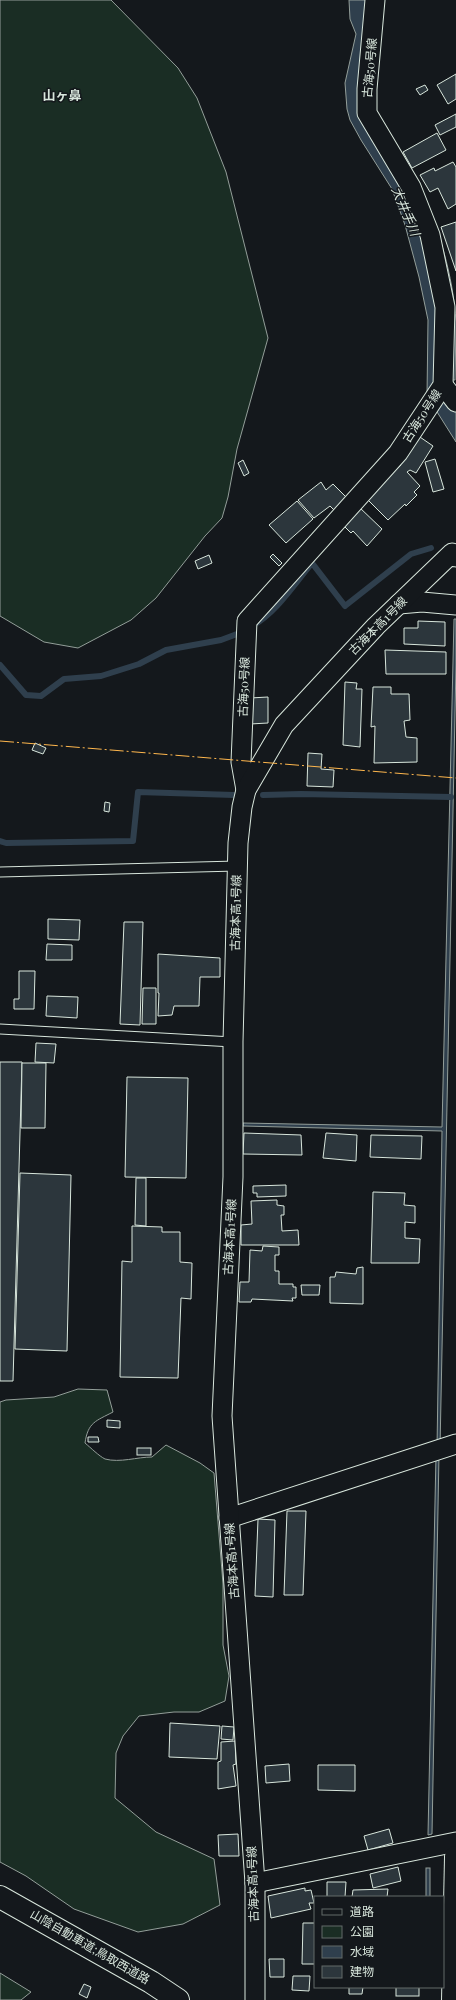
<svg xmlns="http://www.w3.org/2000/svg" width="456" height="2000" viewBox="0 0 456 2000" font-family="'Playfair Display','Noto Sans JP',serif">
<rect width="100%" height="100%" fill="#14181c"/>
<g fill="#1a2d24" stroke="#939e99">
<polygon points="0,0 111,0 178,68 197,98 226,172 268,338 237,449 228,497 222,518 205,536 156,598 131,620 78,648 44,642 0,616"/>
<path d="M78 1389 107 1390 113 1412C96 1421 88 1422 85 1443 91 1448 99 1456 105 1459 120 1463 137 1457 152 1457L166 1445 200 1463 214 1473 223 1584V1645L229 1676 225 1701 199 1712H174L139 1716 123 1736 116 1753 115 1798 156 1832 214 1859 220 1905 183 1924 138 1932 74 1909 26 1876 0 1862V1402L6 1400 54 1397Z"/>
<polygon points="0,1973 31,1992 21,2000 0,2000"/>
</g>
<g fill="#2f3f4d" stroke="#939e99">
<polygon points="349,0 367,0 359,85 422,226 456,407 456,442 427,396 428,320 419,277 405,225 392,189 361,140 350,120 347,109 345,83 356,34 350,19"/>
<path d="M421 188C439 230 453 275 456 322 456 341 455 361 455 380H450Z"/>
<polygon points="454,619 456,619 456,664 440,1448 437,1448 442,1131 243,1126 243,1123 442,1127"/>
<polygon points="439,1454 432,1834 428,1835 436,1455"/>
<rect x="426" y="1868" width="4" height="29"/>
</g>
<g fill="none" stroke-linecap="round" stroke-linejoin="round">
<g stroke="#2f3f4d" stroke-width="6">
<path d="M252 626C277 612 294 584 312 563L345 606 411 554 431 548"/>
<polyline points="0,665 26,695 41,696 64,679 101,676 139,664 166,650 221,640 237,634"/>
<polyline points="263,795 301,794 451,797"/>
<polyline points="0,841 6,843 133,841 138,792 234,795"/>
</g>
</g>
<g fill="#2c363c" stroke="#d8e6dc">
<polygon points="456,74 456,99 448,104 437,85"/>
<polygon points="425,85 428,90 420,95 416,89"/>
<polygon points="456,114 456,127 440,135 435,125"/>
<polygon points="437,133 446,150 412,168 403,152"/>
<polygon points="453,162 456,167 456,204 448,209 438,188 430,192 420,175 434,168 435,171"/>
<polygon points="456,222 456,271 441,227"/>
<polygon points="417,435 433,446 416,473 410,470 407,472 420,486 414,492 417,495 406,506 405,504 388,520 367,499 401,465 399,463"/>
<polygon points="435,459 444,489 433,492 425,462"/>
<polygon points="243,460 249,473 244,476 238,463"/>
<polygon points="321,482 326,490 333,484 348,499 336,512 330,506 314,518 298,500"/>
<polygon points="297,501 313,519 286,543 269,525"/>
<polygon points="358,506 382,529 367,546 353,531 351,533 341,523"/>
<polygon points="273,554 282,563 279,566 270,557"/>
<polygon points="209,555 212,563 198,569 195,561"/>
<polygon points="418,621 445,622 445,646 404,644 404,628 418,628"/>
<polygon points="385,650 446,652 446,674 386,674"/>
<polygon points="345,682 357,683 356,689 362,689 360,747 343,745"/>
<polygon points="373,687 391,687 391,694 409,694 410,720 404,721 406,737 417,738 417,762 374,763 375,726 371,727"/>
<polygon points="268,697 268,723 250,724 250,698"/>
<polygon points="35,743 46,748 43,754 32,750"/>
<polygon points="308,753 322,754 321,769 334,770 333,787 307,786"/>
<polygon points="105,802 110,803 109,812 104,811"/>
<polygon points="48,919 80,920 79,940 48,939"/>
<polygon points="124,922 143,922 140,1025 120,1024"/>
<polygon points="47,944 72,945 72,960 46,960"/>
<polygon points="158,954 220,958 220,977 200,977 199,1006 174,1006 172,1015 158,1016 159,993 158,993"/>
<polygon points="19,971 35,971 34,1009 14,1009 14,999 19,999"/>
<polygon points="143,988 156,988 156,1024 142,1024"/>
<polygon points="47,996 78,997 77,1018 46,1016"/>
<polygon points="36,1043 56,1044 54,1063 35,1062"/>
<polygon points="0,1062 22,1062 13,1381 0,1381"/>
<polygon points="22,1063 46,1063 45,1128 21,1128"/>
<polygon points="127,1077 188,1078 186,1178 125,1177"/>
<polygon points="244,1133 301,1135 302,1155 243,1154"/>
<polygon points="326,1133 357,1135 356,1161 323,1158"/>
<polygon points="371,1135 422,1136 421,1159 370,1157"/>
<polygon points="20,1173 71,1175 67,1351 15,1349"/>
<polygon points="136,1178 146,1178 146,1226 135,1225"/>
<polygon points="286,1185 286,1196 257,1197 257,1193 253,1193 253,1186"/>
<polygon points="373,1192 405,1193 404,1205 415,1206 415,1223 405,1222 405,1238 420,1239 419,1263 371,1263"/>
<polygon points="277,1200 277,1205 284,1206 284,1215 281,1215 282,1231 298,1230 299,1245 241,1245 241,1225 252,1224 251,1201"/>
<polygon points="132,1226 162,1227 162,1232 180,1232 180,1262 192,1263 191,1299 181,1298 178,1378 120,1377 122,1261 132,1262"/>
<polygon points="263,1246 279,1247 279,1255 275,1255 275,1271 279,1271 279,1284 293,1284 293,1287 296,1287 296,1298 292,1298 293,1301 252,1299 251,1302 239,1302 240,1282 249,1282 250,1250 262,1251"/>
<polygon points="363,1267 363,1304 330,1303 330,1277 335,1277 336,1272 356,1274 357,1268"/>
<polygon points="301,1285 320,1285 319,1295 302,1295"/>
<polygon points="107,1420 120,1421 120,1428 107,1427"/>
<polygon points="88,1437 98,1437 99,1442 88,1442"/>
<rect x="137" y="1448" width="14" height="7"/>
<polygon points="287,1511 306,1511 303,1595 284,1595"/>
<polygon points="258,1519 275,1520 273,1597 255,1596"/>
<polygon points="170,1723 220,1726 217,1759 169,1757"/>
<polygon points="222,1726 234,1727 233,1740 221,1739"/>
<polygon points="235,1741 236,1764 233,1765 236,1786 218,1789 218,1762 221,1761 221,1742"/>
<polygon points="289,1764 290,1781 266,1783 265,1766"/>
<polygon points="318,1765 355,1765 355,1791 318,1790"/>
<polygon points="389,1829 393,1843 368,1850 364,1836"/>
<polygon points="238,1834 239,1856 219,1856 218,1835"/>
<polygon points="398,1867 401,1881 373,1888 370,1874"/>
<polygon points="327,1882 346,1882 345,1897 327,1897"/>
<polygon points="305,1888 305,1891 311,1890 314,1903 309,1903 311,1909 271,1918 268,1896"/>
<polygon points="388,1889 387,1897 352,1897 353,1890"/>
<polygon points="303,1923 315,1923 315,1964 302,1964"/>
<polygon points="269,1959 284,1959 284,1977 270,1977"/>
<polygon points="293,1976 310,1976 309,1991 292,1990"/>
<polygon points="84,1984 91,1987 87,1998 79,1994"/>
<polygon points="349,1987 363,1987 362,1994 349,1994"/>
<rect x="396" y="1987" width="23" height="9"/>
</g>
<g fill="none" stroke-linecap="round" stroke-linejoin="round">
<g stroke="#d8e6dc" stroke-width="11">
<g id="service">
<polyline points="0,872 237,866"/>
<polyline points="0,1029 233,1042"/>
</g>
</g>
<g stroke="#d8e6dc" stroke-width="21">
<g id="minor">
<polyline points="443,385 456,402"/>
<polyline points="399,604 422,602 456,605"/>
<polyline points="246,790 241,762 247,621 398,453 443,385 445,307 430,235 411,187 367,113 367,89 375,0"/>
<polyline points="229,1518 456,1444"/>
<polyline points="255,1883 456,1842"/>
<polyline points="255,2000 255,1883 222,1416 233,1177 233,1042 238,843 242,807 246,790 284,725 376,626 452,553 456,557"/>
</g>
</g>
<g stroke="#d8e6dc" stroke-width="24">
<polyline id="secondary" points="453,2000 456,1857"/>
</g>
<g stroke="#d8e6dc" stroke-width="24">
<polyline id="motorway" points="0,1897 151,1982 178,2000"/>
</g>
<use href="#service" stroke="#14181c" stroke-width="9"/>
<use href="#minor" stroke="#14181c" stroke-width="19"/>
<use href="#secondary" stroke="#14181c" stroke-width="22"/>
<use href="#motorway" stroke="#14181c" stroke-width="22"/>
<polyline stroke="#ffb74d" stroke-width="1" stroke-dasharray="14 3 2 3" stroke-linecap="butt" points="0,741 456,778"/>
</g>
<g text-anchor="middle" stroke-width="3" stroke-linejoin="round" paint-order="stroke">
<g font-size="12" fill="#d8e6dc" stroke="#14181c">
<text transform="translate(370 68) rotate(-85)" y="4">古海50号線</text>
<text transform="translate(422 416) rotate(-57)" y="4">古海50号線</text>
<text transform="translate(378 626) rotate(-45)" y="4">古海本高1号線</text>
<text transform="translate(244 687) rotate(-88)" y="4">古海50号線</text>
<text transform="translate(236 913) rotate(-89)" y="4">古海本高1号線</text>
<text transform="translate(230 1237) rotate(-87)" y="4">古海本高1号線</text>
<text transform="translate(232 1561) rotate(-94)" y="4">古海本高1号線</text>
<text transform="translate(253 1884) rotate(-92)" y="4">古海本高1号線</text>
<text transform="translate(90 1947) rotate(30)" y="4">山陰自動車道;鳥取西道路</text>
</g>
<g font-size="13" font-weight="bold" fill="#d8e6dc" stroke="#14181c">
<text x="62" y="100">山ヶ鼻</text>
</g>
<g font-size="13" font-style="italic" fill="#d8e6dc" stroke="#14181c">
<text transform="translate(406 211) rotate(67)" y="5">大井手川</text>
</g>
</g>
<rect x="314" y="1896" width="130" height="92" fill="#14181c" stroke="#626a69"/>
<rect x="322" y="1909" width="20" height="6" fill="#14181c" stroke="#626a69"/>
<text x="350" y="1916" font-size="12" fill="#d8e6dc">道路</text>
<rect x="322" y="1926" width="20" height="12" fill="#1a2d24" stroke="#626a69"/>
<text x="350" y="1936" font-size="12" fill="#d8e6dc">公園</text>
<rect x="322" y="1946" width="20" height="12" fill="#2f3f4d" stroke="#626a69"/>
<text x="350" y="1956" font-size="12" fill="#d8e6dc">水域</text>
<rect x="322" y="1966" width="20" height="12" fill="#2c363c" stroke="#626a69"/>
<text x="350" y="1976" font-size="12" fill="#d8e6dc">建物</text>
</svg>
